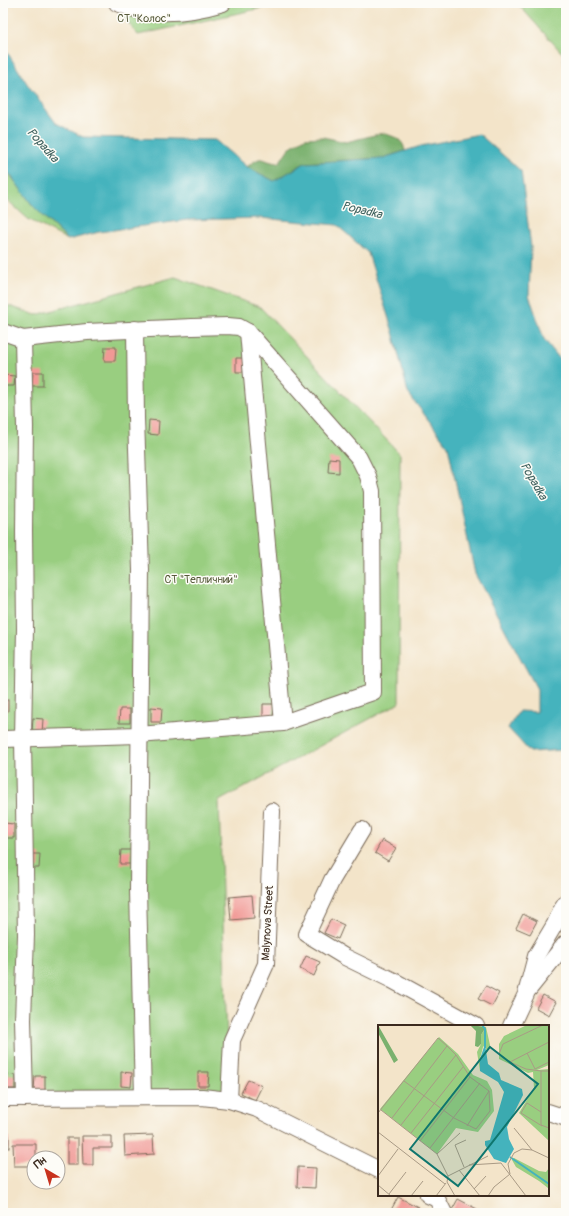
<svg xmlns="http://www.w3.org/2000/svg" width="569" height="1216" viewBox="0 0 569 1216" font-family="Pangolin,sans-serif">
<rect width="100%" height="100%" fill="#fdfcf7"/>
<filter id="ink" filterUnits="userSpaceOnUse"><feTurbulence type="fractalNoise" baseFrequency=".025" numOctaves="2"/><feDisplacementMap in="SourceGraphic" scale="8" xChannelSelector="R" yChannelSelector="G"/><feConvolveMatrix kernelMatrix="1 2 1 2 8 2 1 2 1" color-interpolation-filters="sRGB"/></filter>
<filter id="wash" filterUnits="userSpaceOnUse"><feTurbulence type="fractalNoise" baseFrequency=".012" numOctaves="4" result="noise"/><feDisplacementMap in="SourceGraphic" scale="16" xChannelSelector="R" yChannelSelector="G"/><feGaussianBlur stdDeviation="0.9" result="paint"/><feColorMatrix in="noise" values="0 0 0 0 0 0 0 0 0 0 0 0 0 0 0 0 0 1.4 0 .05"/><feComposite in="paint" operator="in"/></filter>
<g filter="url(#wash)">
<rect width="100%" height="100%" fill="#f3e4c9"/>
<g fill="#99ce80" stroke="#6a7c4f">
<polygon points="112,3 285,3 138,35"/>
<polygon points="517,3 566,3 566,78 563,54"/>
<polygon points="3,165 33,206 68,240 28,219 3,196"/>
<polygon points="175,277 260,307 400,454 399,703 219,801 229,1100 3,1099 3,304 36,315"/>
</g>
<path fill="#7ab16e" stroke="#5a6e46" d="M383 133C394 137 403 138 405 151L383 158 305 163 274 181 247 167C265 152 260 162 279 163L289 148 305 138 323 137 346 142Z"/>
<polygon fill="#44b3bd" stroke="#406e6e" points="3,48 7,52 28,85 56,123 83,137 215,140 247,167 274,181 305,163 383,158 421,146 479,134 521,171 531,247 529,295 544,339 563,363 566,395 566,750 530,752 508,728 519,711 537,712 537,689 475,574 448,446 408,393 393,332 368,253 337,225 260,218 187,220 99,232 68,240 33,206 3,165"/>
<g id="blocks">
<g fill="#f19995">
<polygon points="105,347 116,347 115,361 104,361"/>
<polygon points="236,358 247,358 246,372 236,372"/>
<polygon points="33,372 43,372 43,386 32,386"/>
<polygon points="3,375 15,376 14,386 3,386"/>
<polygon points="149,420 159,421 158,435 148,434"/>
<polygon points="329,458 339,459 339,473 328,472"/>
<rect x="3" y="700" width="5" height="11"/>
<polygon points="263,704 274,704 273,718 263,718"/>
<polygon points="151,707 162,708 161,722 151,722"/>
<polygon points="120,709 130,709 130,723 119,723"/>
<polygon points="33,718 43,719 42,733 32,732"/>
<polygon points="4,823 14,824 14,838 3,838"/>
<polygon points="382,840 396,848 388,861 375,853"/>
<polygon points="121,850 131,850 131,864 120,864"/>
<polygon points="30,854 40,854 39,868 29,868"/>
<polygon points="252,895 254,918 231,920 229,897"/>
<polygon points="523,914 537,921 530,934 516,928"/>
<polygon points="331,919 344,925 338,939 324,933"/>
<polygon points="306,956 320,962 314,976 300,969"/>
<polygon points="486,986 499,993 492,1006 478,999"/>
<polygon points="543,995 556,1002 549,1015 536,1008"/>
<polygon points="121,1072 132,1073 131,1087 121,1086"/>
<polygon points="198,1072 209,1072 208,1086 198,1086"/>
<polygon points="5,1074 15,1075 15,1089 4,1089"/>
<polygon points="35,1076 45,1076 45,1090 34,1090"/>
<polygon points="248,1080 262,1086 255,1100 241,1093"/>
<polygon points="153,1135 154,1154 125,1156 124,1136"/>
<rect x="3" y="1136" width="6" height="12"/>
<polygon points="82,1136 112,1136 112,1148 93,1148 93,1165 83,1165"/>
<rect x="67" y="1138" width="11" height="27"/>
<polygon points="13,1144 36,1144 36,1158 34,1158 34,1166 14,1166"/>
<polygon points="298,1167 316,1168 315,1188 297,1187"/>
<polygon points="398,1197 418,1207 415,1213 398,1213 391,1210"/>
<polygon points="458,1199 477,1209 475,1213 458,1213 452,1210"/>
</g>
</g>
</g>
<g filter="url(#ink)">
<use href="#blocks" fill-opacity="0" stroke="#7b6b5a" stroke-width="1"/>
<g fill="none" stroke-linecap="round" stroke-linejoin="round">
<g stroke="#7b6b5a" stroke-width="18">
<g id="minor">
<path d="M117 3C151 18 189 13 223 3"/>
<polyline points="135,329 136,418 141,570 138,890 143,1097"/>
<polyline points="3,332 23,339 25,427 24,531 25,629 23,738 26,935 23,1020 25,1098"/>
<polyline points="248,332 283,723"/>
<polyline points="3,739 139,735 283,723 373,692 372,491 368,476 359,458 248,332 239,327 228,326 192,327 87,332 23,339"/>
<polyline points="362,830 332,880 307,934 345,957 392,980 476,1026"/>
<polyline points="529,989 566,943"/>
<polyline points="511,1026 526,994 536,956 555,924 562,908 566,902"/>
<polyline points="3,1098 202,1097 229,1100 257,1109 379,1170"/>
<polyline points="229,1100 232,1040 266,964 272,811"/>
<polyline points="548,1112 566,1118"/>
<polyline points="428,1195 437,1199 444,1213"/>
</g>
</g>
<use href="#minor" stroke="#fff" stroke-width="16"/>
</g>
</g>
<g text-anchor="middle" stroke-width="3" stroke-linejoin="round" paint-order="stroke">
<g font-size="11" fill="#575b3b" stroke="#fdfcf7">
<text x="144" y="22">СТ "Колос"</text>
<text x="201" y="583">СТ "Тепличний"</text>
</g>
<g font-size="11" fill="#3b2a1e" stroke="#fdfcf7">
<text transform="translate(267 923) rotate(-87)" y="4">Malynova Street</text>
</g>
<g font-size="12" font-style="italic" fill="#3f615e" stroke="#fdfcf7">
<text transform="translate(43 145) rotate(49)" y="4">Popadka</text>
<text transform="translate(362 210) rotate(13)" y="4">Popadka</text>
<text transform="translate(534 481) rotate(60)" y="4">Popadka</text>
</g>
</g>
<g transform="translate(378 1025)">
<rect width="171" height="171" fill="#f3e4c9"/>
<path d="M149 0H171V40L159 45 171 44V116L141 88 156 63 155 47 150 48 121 34V19L126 11ZM108 2 112 20 109 27 107 20 105 22 102 34V46L99 27 103 19V10ZM61 12 80 29 95 50 109 56 114 65 116 86 100 107 78 103 59 129 2 84ZM136 133 161 146 168 147 171 143V167L170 163 161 156 138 142 134 135Z" fill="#99ce80"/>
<path d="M0 0 20 35 16 38 0 8ZM92 0 108 2 103 10V19L100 22 97 21 98 6Z" fill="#7ab16e"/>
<path d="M107 19 110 39 121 48 123 55 144 64 145 70 129 102 131 114 136 124 128 138 116 134 107 120V116L112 115 126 67 120 57 102 46V34Z" fill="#44b3bd"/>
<path fill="none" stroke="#44b3bd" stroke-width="2" d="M104 0 107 4V23M132 132 171 159"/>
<path fill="none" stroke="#a99a85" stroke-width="1" d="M165 0 125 19 121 29 132 37 171 17M149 28 157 44M132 37 148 44 163 46M157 44 171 37M171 46H163V100L171 103M26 56 76 93 98 104 112 86 111 66 92 52M3 85 59 129 70 151 69 157M163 87 149 78 143 88 164 101M0 88 60 13 69 21M14 93 69 21 78 30M23 100 78 30 92 52 42 116M89 101 111 66M136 103 154 125 171 133M0 107 67 159M33 108 85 42M52 123 102 58M59 129 82 108M91 140 123 138 148 171M86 142 77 120 88 115M81 145 102 171M0 151 20 124M70 151 110 131M69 157 77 171M0 160 13 171M96 164 108 151M11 169 28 147M33 171 45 156M58 171 68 158M110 171 116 162 132 149 130 139 136 128 144 124 154 125"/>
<path fill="#0f766e" fill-opacity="0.15" stroke="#0f766e" stroke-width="2" d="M112 22 160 59 80 161 32 124Z"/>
<rect width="171" height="171" fill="none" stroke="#3b2a1e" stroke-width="2"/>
</g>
<rect width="569" height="1216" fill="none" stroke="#fdfcf7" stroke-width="16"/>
<g transform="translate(46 1170) rotate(322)"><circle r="19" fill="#fdfcf7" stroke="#afa8a0"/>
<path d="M0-3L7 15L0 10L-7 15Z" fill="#c8321e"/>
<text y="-6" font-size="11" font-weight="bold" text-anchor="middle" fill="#3b2a1e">Пн</text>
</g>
</svg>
